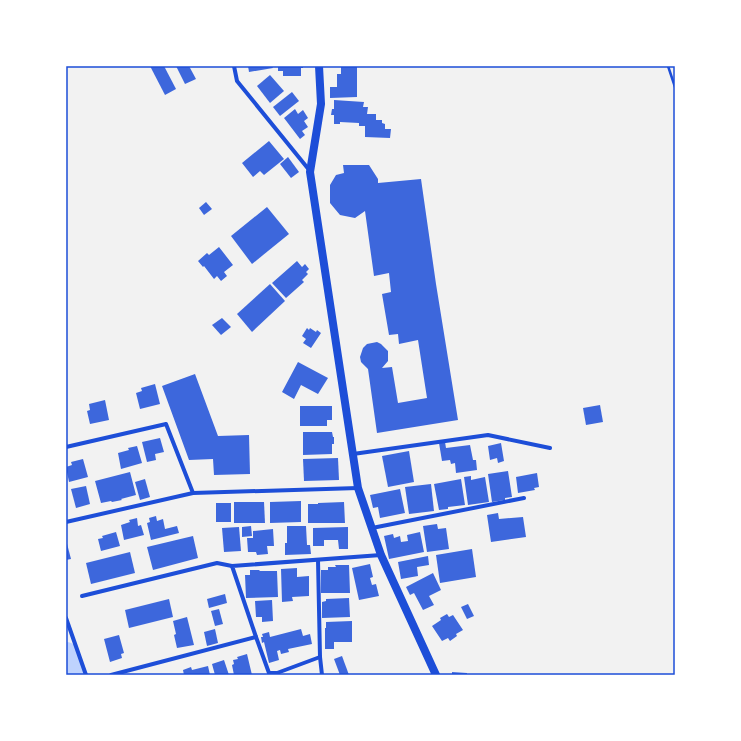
<svg xmlns="http://www.w3.org/2000/svg" width="741" height="741" viewBox="0 0 741 741" font-family="Raleway,sans-serif">
<rect width="100%" height="100%" fill="#f2f2f2"/>
<g fill="none" stroke-linecap="round" stroke-linejoin="round">
<polyline stroke="#bfd3fe" stroke-width="26" points="66,655 73,675"/>
</g>
<g fill="#3d67dc">
<polygon points="150,66 164,66 176,89 165,95"/>
<polygon points="176,66 189,66 196,79 185,84"/>
<polygon points="248,66 272,66 273,68 249,72"/>
<polygon points="278,66 303,66 303,68 301,68 301,76 283,76 283,71 278,71"/>
<polygon points="341,67 357,67 357,97 330,98 330,87 337,87 337,74 341,74"/>
<polygon points="270,75 284,91 270,103 257,86"/>
<polygon points="292,92 299,101 280,116 273,107"/>
<polygon points="334,100 364,102 363,107 368,107 367,114 376,114 376,120 382,120 382,123 385,124 385,129 391,129 390,138 365,137 365,126 359,126 359,123 340,122 340,124 334,124 334,115 331,115 332,109 334,109"/>
<polygon points="295,109 298,114 303,110 308,118 304,121 308,127 302,131 305,135 300,139 284,118"/>
<polygon points="269,141 284,159 264,175 260,171 253,177 242,163"/>
<polygon points="288,157 299,172 291,178 280,164"/>
<polygon points="343,165 369,165 378,179 378,183 421,179 436,284 458,420 377,433 368,369 361,362 360,357 363,348 367,344 377,342 381,344 388,351 388,361 382,368 392,367 398,403 427,398 418,340 399,344 398,334 389,335 382,294 391,292 389,273 374,276 365,211 355,218 340,215 330,203 330,185 336,175 344,173"/>
<polygon points="206,202 212,209 204,215 199,208"/>
<polygon points="267,207 289,234 252,264 231,236"/>
<polygon points="219,247 233,265 224,272 227,276 221,281 217,276 214,279 204,266 203,267 198,261 207,253 209,255"/>
<polygon points="297,261 302,267 305,264 309,269 306,272 308,274 302,280 304,282 286,298 272,283"/>
<polygon points="270,284 285,301 252,332 237,314"/>
<polygon points="222,318 231,327 221,335 212,325"/>
<polygon points="307,328 309,330 310,328 316,332 317,330 321,333 311,348 303,343 306,339 302,336"/>
<polygon points="298,362 328,378 318,394 301,385 294,399 282,392"/>
<polygon points="195,374 218,436 249,435 250,474 214,475 213,459 189,460 162,386"/>
<polygon points="155,384 160,404 140,409 136,393 142,391 141,388"/>
<polygon points="105,400 109,420 90,424 87,411 90,410 89,404"/>
<polygon points="600,405 603,422 586,425 583,408"/>
<polygon points="300,406 332,406 332,420 327,420 327,426 300,426"/>
<polygon points="303,432 332,432 333,437 334,437 334,444 332,444 332,454 303,455"/>
<polygon points="160,438 164,452 155,454 156,460 147,462 142,442"/>
<polygon points="445,442 446,448 470,445 473,460 476,460 477,470 456,473 455,463 451,464 450,460 442,461 439,443"/>
<polygon points="501,443 504,461 498,463 497,458 490,460 488,446"/>
<polygon points="137,446 142,463 121,469 118,453 129,450 128,448"/>
<polygon points="409,451 414,482 388,487 382,456"/>
<polygon points="338,458 339,480 304,481 303,459"/>
<polygon points="83,459 88,477 69,482 66,467 72,465 71,462"/>
<polygon points="508,471 512,497 505,498 505,500 492,502 488,474"/>
<polygon points="130,472 136,495 121,499 122,500 112,502 111,501 101,503 95,481"/>
<polygon points="537,473 539,487 534,488 535,490 518,493 516,477"/>
<polygon points="471,476 471,480 485,477 489,502 468,505 464,477"/>
<polygon points="145,479 150,497 140,500 135,482"/>
<polygon points="461,479 465,505 448,507 448,509 439,510 434,484"/>
<polygon points="431,484 434,511 409,514 405,487"/>
<polygon points="86,486 90,504 76,508 71,489"/>
<polygon points="400,489 405,513 380,518 378,507 373,508 370,495"/>
<polygon points="301,501 301,522 270,523 270,502"/>
<polygon points="234,502 264,502 265,523 234,523"/>
<polygon points="344,502 345,523 308,523 308,504 318,504 318,503"/>
<rect x="216" y="503" width="15" height="19"/>
<polygon points="498,513 499,519 523,517 526,537 491,542 487,515"/>
<polygon points="156,516 157,521 163,519 165,529 177,526 179,533 151,540 147,523 150,522 149,518"/>
<polygon points="137,518 138,526 141,525 144,535 124,540 121,525 130,522 129,520"/>
<polygon points="437,524 438,529 446,528 449,549 427,552 423,526"/>
<polygon points="251,526 252,536 242,537 242,527"/>
<polygon points="287,526 306,526 307,545 310,545 311,554 285,555 285,543 287,543"/>
<polygon points="239,527 241,551 224,552 222,528"/>
<polygon points="348,527 348,549 339,549 338,540 324,540 324,546 313,546 313,528"/>
<polygon points="273,529 274,546 267,546 268,554 257,555 256,552 248,552 247,538 253,538 253,531"/>
<polygon points="116,532 120,546 101,551 98,539 103,538 102,536"/>
<polygon points="420,532 424,552 389,559 384,536 393,534 394,538 400,536 401,542 408,541 407,535"/>
<polygon points="193,536 198,558 153,570 147,547"/>
<polygon points="66,540 71,559 66,560"/>
<polygon points="472,549 476,577 440,583 436,555"/>
<polygon points="130,552 135,573 91,584 86,563"/>
<polygon points="428,556 429,565 417,567 418,576 401,579 398,562"/>
<polygon points="370,564 373,577 370,578 372,585 376,584 379,596 359,600 352,568"/>
<polygon points="335,565 349,565 350,593 321,593 321,570 328,570 328,567 336,567"/>
<polygon points="297,568 297,577 309,576 309,596 292,597 293,601 282,602 281,569"/>
<polygon points="250,570 259,570 260,571 277,571 278,597 246,598 245,575 250,575"/>
<polygon points="433,573 441,590 429,596 434,605 423,610 414,593 410,595 406,587"/>
<polygon points="225,594 227,603 209,608 207,599"/>
<polygon points="349,598 350,617 322,618 322,602 326,601 326,599"/>
<polygon points="169,599 173,617 129,628 125,610"/>
<polygon points="272,600 273,621 262,622 262,617 256,617 255,601"/>
<polygon points="468,604 474,616 467,619 461,607"/>
<polygon points="219,609 223,624 215,626 211,611"/>
<polygon points="447,614 449,617 453,615 463,630 456,634 457,636 450,641 448,638 442,641 432,626 441,620 440,618"/>
<polygon points="187,617 194,645 177,648 174,635 176,634 173,621"/>
<polygon points="352,621 352,642 334,642 334,649 325,649 325,628 326,628 326,622"/>
<polygon points="215,629 218,643 207,646 204,632"/>
<polygon points="301,629 303,636 310,634 312,644 288,649 289,652 281,654 280,650 277,651 279,660 269,663 264,642 262,643 261,637 263,637 262,634 269,632 270,637"/>
<polygon points="119,635 124,653 121,654 122,658 110,662 104,639"/>
<polygon points="247,654 252,675 234,675 232,665 234,664 233,660 238,659 237,657"/>
<polygon points="342,656 349,675 340,675 334,659"/>
<polygon points="224,660 229,675 215,675 212,664"/>
<polygon points="208,666 210,675 184,675 183,670 191,667 192,670"/>
<polygon points="452,672 467,673 467,675 452,675"/>
</g>
<g fill="none" stroke-linecap="round" stroke-linejoin="round">
<polyline stroke="#1d4ed8" stroke-width="2.5" points="668,66 675,87"/>
<g stroke="#1d4ed8" stroke-width="4">
<polyline points="234,66 237,81 310,171"/>
<polyline points="66,447 166,424 193,493"/>
<polyline points="353,454 488,435 550,448"/>
<polyline points="66,522 193,493 358,488"/>
<polyline points="372,528 524,498"/>
<polyline points="318,560 320,657 322,675"/>
<polyline points="82,596 217,563 232,566"/>
<polyline points="66,618 86,675"/>
<polyline points="256,637 232,566 381,555"/>
<polyline points="111,675 256,637 269,673 277,673 320,657"/>
</g>
<polyline stroke="#1d4ed8" stroke-width="8" points="319,66 321,104 310,172 358,488 381,555 436,675"/>
</g>
<rect width="741" height="741" fill="none" stroke="#ffffff" stroke-width="134"/>
<rect x="67" y="67" width="607" height="607" fill="none" stroke="#1d4ed8" stroke-width="1.5"/>
</svg>
